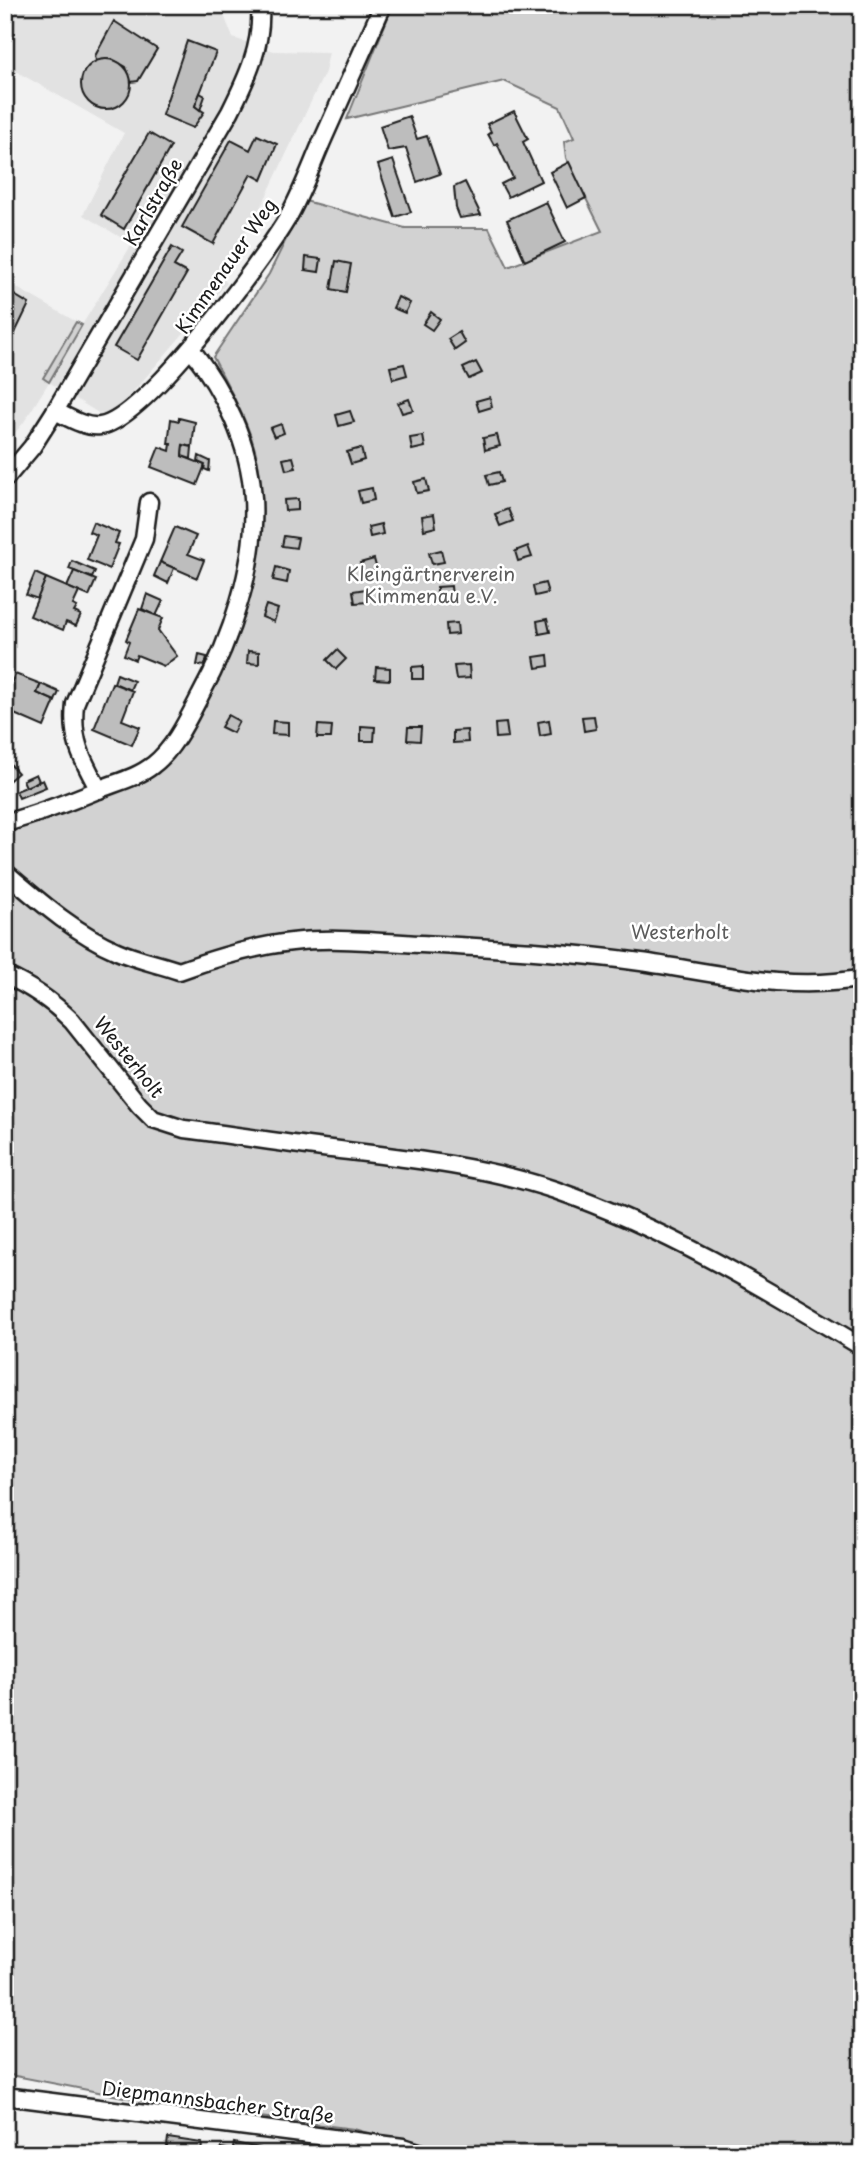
<svg xmlns="http://www.w3.org/2000/svg" width="867" height="2159" viewBox="0 0 867 2159" font-family="'Playpen Sans',sans-serif">
<rect width="100%" height="100%" fill="#f2f2f2"/>
<filter id="ink" filterUnits="userSpaceOnUse"><feTurbulence type="fractalNoise" baseFrequency=".0143" numOctaves="2"/><feDisplacementMap in="SourceGraphic" scale="14" xChannelSelector="R" yChannelSelector="G"/><feConvolveMatrix kernelMatrix="1 2 1 2 8 2 1 2 1" color-interpolation-filters="sRGB"/></filter>
<g filter="url(#ink)">
<polygon fill="#e2e2e2" points="5,5 220,5 233,38 274,51 329,52 325,72 264,201 219,274 227,283 126,400 103,416 49,382 24,422 5,445 5,281 82,325 132,244 83,215 124,133 5,65"/>
<g fill="#d2d2d2" stroke="#777" stroke-width="2">
<path d="M393 5H862V2154H438L354 2129 165 2105 5 2074V833C55 810 112 802 157 769 174 756 184 736 195 718 238 647 269 560 260 476 256 434 232 394 213 357L269 274 305 201 405 228H489L508 267 602 231 566 158 564 142 574 138 560 107 504 81 347 119Z"/>
<polygon points="76,322 82,325 49,382 43,378"/>
</g>
<g fill="#bdbdbd" stroke="#1c1c1c" stroke-width="2">
<polygon points="114,21 157,49 138,81 131,82 126,67 112,59 96,61 95,56"/>
<polygon points="187,41 216,52 195,106 204,112 193,128 162,115"/>
<circle cx="106" cy="84" r="25"/>
<polygon points="200,93 205,96 200,110 195,106"/>
<polygon points="514,111 528,139 523,142 541,181 508,197 501,184 513,178 497,143 494,145 488,134 491,132 487,124"/>
<polygon points="409,116 417,139 427,136 440,174 417,182 406,148 388,151 380,126"/>
<polygon points="149,133 171,146 124,229 101,215"/>
<polygon points="257,135 277,144 262,180 251,174 213,244 182,227 231,140 250,150"/>
<polygon points="393,160 411,212 395,217 378,165"/>
<polygon points="569,162 586,198 567,208 550,172"/>
<polygon points="465,182 481,215 460,218 456,208 454,187"/>
<polygon points="546,202 565,242 525,261 507,220"/>
<polygon points="172,247 182,253 174,266 187,273 137,360 114,347"/>
<polygon points="306,257 321,259 319,272 305,270"/>
<polygon points="336,261 351,264 346,292 331,289"/>
<polygon points="6,290 29,304 14,335 5,330"/>
<polygon points="398,297 410,303 405,313 393,308"/>
<polygon points="431,312 440,319 432,330 423,324"/>
<polygon points="459,332 465,343 455,350 448,339"/>
<polygon points="476,362 482,373 469,379 463,368"/>
<polygon points="404,364 407,375 393,379 390,367"/>
<polygon points="490,397 492,407 479,411 476,401"/>
<polygon points="409,399 413,410 402,413 398,403"/>
<polygon points="350,411 354,422 339,426 336,415"/>
<polygon points="179,418 195,422 192,447 183,445 182,456 205,465 197,485 151,467 159,447 170,451 171,444 168,444 171,419 179,421"/>
<polygon points="281,424 284,433 274,437 270,428"/>
<polygon points="497,435 500,446 485,450 483,438"/>
<polygon points="423,436 425,447 412,450 410,438"/>
<polygon points="183,445 192,447 191,459 182,456"/>
<polygon points="361,448 364,460 351,464 347,452"/>
<polygon points="199,456 210,461 209,471 204,469 205,465 198,462"/>
<polygon points="293,457 296,468 286,470 283,459"/>
<polygon points="499,472 502,482 489,485 486,475"/>
<polygon points="426,479 429,491 417,493 414,482"/>
<polygon points="372,488 374,500 361,503 358,491"/>
<polygon points="298,499 298,510 285,511 284,500"/>
<polygon points="508,509 513,521 500,526 495,514"/>
<polygon points="434,514 436,527 424,530 422,516"/>
<polygon points="93,522 119,533 115,543 119,544 109,569 87,560 97,535 89,532"/>
<polygon points="381,524 383,534 370,537 368,527"/>
<polygon points="175,527 196,536 188,554 204,560 197,578 160,562"/>
<polygon points="284,536 298,538 296,548 282,546"/>
<polygon points="528,546 532,557 518,561 515,551"/>
<polygon points="441,550 444,562 432,564 429,553"/>
<polygon points="374,559 377,570 363,573 360,563"/>
<polygon points="72,561 95,571 92,578 69,569"/>
<polygon points="160,562 174,568 168,583 154,576"/>
<polygon points="276,567 289,571 287,583 273,580"/>
<polygon points="74,571 96,580 89,596 67,587"/>
<polygon points="35,573 46,578 38,599 26,595"/>
<polygon points="46,578 79,592 73,605 77,607 74,612 81,615 76,626 66,622 63,630 30,616"/>
<polygon points="545,583 548,593 535,596 533,586"/>
<polygon points="451,586 452,597 437,598 437,587"/>
<polygon points="366,589 368,602 355,603 353,591"/>
<polygon points="147,594 163,601 156,616 142,609"/>
<polygon points="266,605 278,609 274,622 262,617"/>
<polygon points="139,609 163,618 158,630 177,656 164,666 137,655 135,660 124,655 129,642 126,640"/>
<polygon points="547,619 550,632 539,634 537,621"/>
<polygon points="457,623 458,634 447,635 446,624"/>
<polygon points="337,650 346,659 336,669 327,660"/>
<polygon points="248,651 259,652 259,664 247,663"/>
<polygon points="199,655 207,657 205,666 197,665"/>
<polygon points="548,655 549,666 536,668 534,657"/>
<polygon points="469,665 470,678 456,679 454,666"/>
<polygon points="423,666 423,679 412,679 412,667"/>
<polygon points="376,667 390,668 390,680 375,679"/>
<polygon points="15,674 41,684 37,693 55,701 44,727 5,710 5,698"/>
<polygon points="117,674 134,681 130,690 114,683"/>
<polygon points="112,683 133,691 122,720 140,727 132,745 94,729"/>
<polygon points="41,684 59,692 55,701 37,693"/>
<polygon points="228,715 239,721 233,733 221,727"/>
<polygon points="594,716 596,729 584,731 582,717"/>
<polygon points="549,720 551,734 540,736 538,722"/>
<polygon points="273,721 288,722 288,735 272,734"/>
<polygon points="506,723 508,737 496,738 495,724"/>
<polygon points="318,725 332,726 331,738 317,738"/>
<polygon points="361,726 375,727 374,741 361,741"/>
<polygon points="408,727 421,727 420,741 407,740"/>
<polygon points="467,730 468,742 453,743 453,731"/>
<polygon points="5,758 18,773 5,784"/>
<polygon points="36,774 39,781 26,787 23,780"/>
<polygon points="43,780 46,787 19,798 16,791"/>
<polygon points="168,2138 202,2143 201,2154 166,2154"/>
<polygon points="234,2143 260,2148 259,2154 232,2154"/>
<polygon points="221,2148 233,2150 232,2154 220,2154"/>
</g>
<g fill="none" stroke-linecap="round" stroke-linejoin="round">
<g stroke="#1c1c1c" stroke-width="21">
<g id="street">
<path d="M55 411C68 417 85 428 100 426 144 421 262 261 287 219 302 193 312 164 324 137 344 93 363 49 383 5"/>
<path d="M5 479 32 447 55 411 230 112C247 78 263 45 260 5"/>
<path d="M99 790C82 759 71 740 75 704L144 539 149 502"/>
<path d="M5 823C38 814 69 802 100 789 118 782 138 777 153 765 174 749 188 719 200 696 231 640 257 563 253 498 250 444 224 391 191 349"/>
<path d="M5 872C39 901 75 933 117 951 137 960 159 964 179 971 215 958 254 946 292 942 334 937 377 942 419 944 493 948 568 952 641 962 713 972 789 993 862 978"/>
<path d="M5 975C30 986 53 1002 72 1021L139 1105 153 1119 184 1129C233 1135 282 1143 331 1149 406 1158 483 1166 555 1190 667 1229 761 1286 862 1347"/>
<polyline points="5,2096 403,2147 425,2154"/>
</g>
</g>
<use href="#street" stroke="#fff" stroke-width="16"/>
</g>
</g>
<g text-anchor="middle" stroke-width="5" stroke-linejoin="round" paint-order="stroke">
<g font-size="19" fill="#1c1c1c" stroke="#fff">
<text transform="translate(153 202) rotate(-60)" y="7">Karlstraße</text>
<text transform="translate(226 266) rotate(-55)" y="7">Kimmenauer Weg</text>
<text transform="translate(129 1057) rotate(51)" y="7">Westerholt</text>
<text transform="translate(218 2102) rotate(7)" y="7">Diepmannsbacher Straße</text>
</g>
<g font-size="19" fill="#5c5c5c" stroke="#fff">
<text x="431" y="581">Kleingärtnerverein<tspan x="431" dy="22">Kimmenau e.V.</tspan></text>
<text x="680" y="939">Westerholt</text>
</g>
</g>
<rect width="867" height="2159" fill="none" stroke="#fff" stroke-width="28"/>
<rect x="14" y="14" width="839" height="2131" fill="none" stroke="#1c1c1c" stroke-width="2.5" filter="url(#ink)"/>
</svg>
